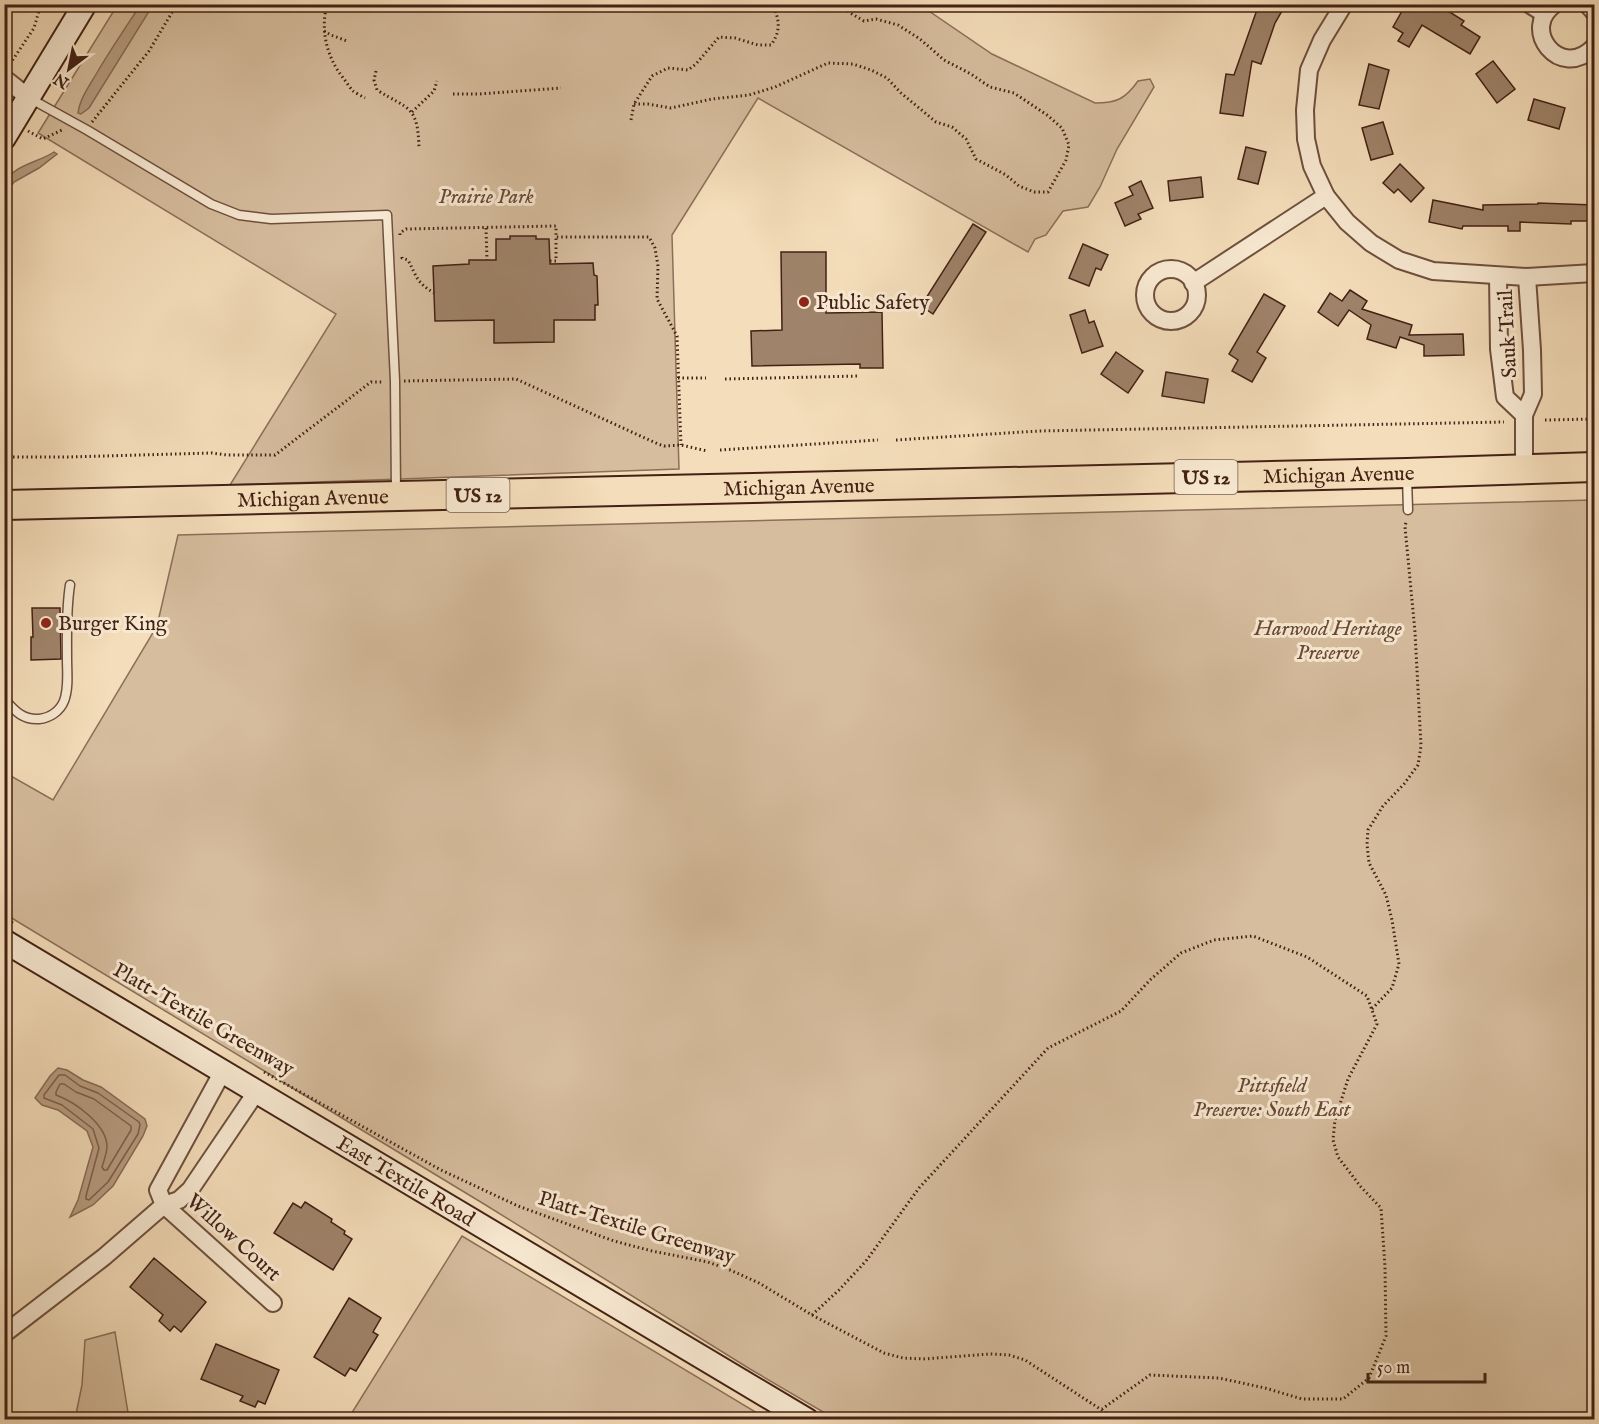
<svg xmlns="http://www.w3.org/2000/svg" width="1599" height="1424" viewBox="0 0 1599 1424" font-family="'IM FELL English',serif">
<rect width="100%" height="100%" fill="#f4ddba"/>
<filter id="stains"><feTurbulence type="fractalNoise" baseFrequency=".00333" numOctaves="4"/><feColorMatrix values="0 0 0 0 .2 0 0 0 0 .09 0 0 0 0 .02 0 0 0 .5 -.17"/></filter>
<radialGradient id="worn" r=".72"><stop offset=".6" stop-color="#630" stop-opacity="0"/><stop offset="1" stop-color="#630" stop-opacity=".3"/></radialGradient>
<g fill="#d6bd9e" stroke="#8c6f59" stroke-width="1.5">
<path d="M118 4 920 5 992 54 1095 103C1117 103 1125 99 1138 81L1150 79 1154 87 1117 149 1100 187 1088 207 1063 211 1046 235 1035 239 1028 252 758 98 672 235 679 469 230 485 336 314 38 133Z"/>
<polygon points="1594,500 1594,1419 835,1419 750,1369 484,1204 5,914 4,772 53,800 157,626 178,535"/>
<polygon points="462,1236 767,1419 348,1419"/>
<polygon points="115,1332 129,1419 75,1419 82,1385 85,1340"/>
</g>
<g fill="#b89d82" stroke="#896b56" stroke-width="1.5">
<path d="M141 4 153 5 89 108 81 114 78 113C80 98 90 85 98 71 111 49 126 27 141 4Z"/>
<path d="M54 152 57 154 39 168 14 182 5 194C5 194 4 185 5 184 11 165 40 162 54 152Z"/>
<polygon points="58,1068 67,1070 83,1080 101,1087 145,1119 147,1126 143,1136 113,1186 93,1205 70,1217 78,1200 93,1147 87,1131 58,1110 42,1105 35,1098 50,1076"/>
</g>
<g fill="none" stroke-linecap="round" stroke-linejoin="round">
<g stroke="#7e5f4b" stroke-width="1.5">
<polygon points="59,1075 65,1075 80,1086 98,1093 139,1122 140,1125 138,1134 108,1182 89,1200 86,1199 86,1196 99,1148 93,1129 62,1105 44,1098 44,1095"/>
<path d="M60 1084H64L76 1092 94 1099 131 1126V1130L107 1170H104L102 1167C104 1161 106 1155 107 1148 108 1125 75 1102 56 1095V1092Z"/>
</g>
</g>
<g fill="#9f836a" stroke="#432114" stroke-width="1.5">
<polygon points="1259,4 1286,4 1275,23 1261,64 1252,61 1243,116 1220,113 1226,74 1234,75"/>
<polygon points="1406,4 1437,4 1464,21 1461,25 1480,37 1470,54 1422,25 1409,47 1398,41 1403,33 1393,27"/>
<polygon points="1493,61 1515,89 1497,103 1476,74"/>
<polygon points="1369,64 1389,70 1379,109 1359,105"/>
<polygon points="1534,99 1565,108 1559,129 1528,120"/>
<polygon points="1383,122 1393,154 1371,160 1362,128"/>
<polygon points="1246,147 1266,152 1258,184 1238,179"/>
<polygon points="1400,164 1424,188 1411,202 1398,189 1394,193 1383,183"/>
<polygon points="1201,177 1203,197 1170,201 1168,181"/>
<polygon points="1141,181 1153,208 1138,214 1141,219 1125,226 1115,203 1133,195 1129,187"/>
<polygon points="1433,200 1483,210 1483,205 1538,204 1538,203 1594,205 1594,221 1571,221 1571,224 1520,222 1520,231 1508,231 1508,226 1463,226 1462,229 1429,222"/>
<polygon points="973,224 986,232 933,314 921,306"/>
<polygon points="510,236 536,236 536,239 549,239 550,264 593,263 594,275 597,276 598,305 595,305 595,320 554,320 554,342 494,343 494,320 435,321 433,266 469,264 469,260 496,260 496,239 510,239"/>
<polygon points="1083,244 1108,255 1101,270 1096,268 1089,286 1069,278"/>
<polygon points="781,252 826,252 826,313 882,312 883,368 860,368 860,364 752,366 751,331 782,330"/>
<polygon points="1350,290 1367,301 1362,309 1412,325 1409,335 1463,334 1464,355 1424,356 1424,345 1400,337 1396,348 1367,339 1371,325 1349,310 1338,326 1318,312 1330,293 1342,301"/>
<polygon points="1264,294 1285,306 1257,352 1266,358 1252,382 1232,371 1238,360 1229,354"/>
<polygon points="1085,310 1089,323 1094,321 1103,346 1082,353 1070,315"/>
<polygon points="1116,352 1143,371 1128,393 1101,374"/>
<polygon points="1166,372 1208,379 1204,403 1162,396"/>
<polygon points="32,608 60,608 61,659 31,660 31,637 33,637"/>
<polygon points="305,1202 332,1219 331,1222 345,1231 344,1234 352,1239 333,1270 274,1233 293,1203 301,1208"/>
<polygon points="154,1258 206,1302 181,1332 174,1326 170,1331 159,1321 163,1315 130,1287"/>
<polygon points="349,1298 381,1318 373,1332 378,1335 356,1371 350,1368 345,1376 314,1357"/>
<polygon points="216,1344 279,1370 265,1404 258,1401 255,1407 240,1401 243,1396 201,1379"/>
</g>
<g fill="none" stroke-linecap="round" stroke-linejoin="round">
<g stroke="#6f503e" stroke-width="11">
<g id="lane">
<polyline points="31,99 87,130 211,204 239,215 271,219 387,215 395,381 396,493"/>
<polyline points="1407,477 1408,510"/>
<path d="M5 700C15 711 23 720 39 719 50 718 60 711 64 701 69 688 67 672 67 659 67 634 66 610 70 585"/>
</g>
</g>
<g stroke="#6f503e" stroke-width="20">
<g id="street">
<polyline points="1344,4 1322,40 1309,70 1305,110 1306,139 1312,166 1326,196 1347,222 1371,243 1399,260 1433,271 1527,277 1594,273"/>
<polyline points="1529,4 1545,14"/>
<path d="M1555 4C1519 28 1560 82 1594 47"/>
<polyline points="1587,4 1594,12"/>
<polyline points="4,78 28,97"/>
<circle cx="1171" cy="295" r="26"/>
<polyline points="1498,276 1499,349 1505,397 1524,415"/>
<polyline points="1193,283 1326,196"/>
<polyline points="1524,468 1524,415 1533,394 1532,350 1527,277"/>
<polyline points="223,1071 158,1190 164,1205 273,1303"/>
<polyline points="4,1334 104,1257 164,1205 179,1200 190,1190 257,1091"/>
</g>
</g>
<g stroke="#432114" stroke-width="26">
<g id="secondary">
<polyline points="4,138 85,4"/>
<path id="s1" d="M4 941 807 1420"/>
</g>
</g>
<g stroke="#432114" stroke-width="32">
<g id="highway">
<path id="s2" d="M4 505 1407 473 1594 467"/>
</g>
</g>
<g stroke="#432114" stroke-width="3" stroke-dasharray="1.5 3" stroke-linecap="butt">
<path d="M327 4C320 31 327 58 344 79 347 83 350 88 353 91 356 93 361 96 365 98"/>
<polyline points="324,31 331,35 347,41"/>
<polyline points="10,64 34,28 41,4"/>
<path d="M376 71 374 80 377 90C409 110 418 105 419 149"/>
<polyline points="453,94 479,94 561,88"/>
<polyline points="634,104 648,104 671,108 712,99 749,95 775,87 828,63 853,64 871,70 887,78 901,93 936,122 952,127 966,139 976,159 1006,175 1019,186 1034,192 1048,192 1066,160 1069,145 1062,128 1047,115 1014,93 990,87 971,74 944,60 920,39 898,25 876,19 864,21 852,14 839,4"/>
<polyline points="412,112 434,91 437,81"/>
<path d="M631 120 634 104 652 76 668 68 688 70 696 64 719 37 735 38 758 45H771C781 31 780 20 772 4"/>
<polyline points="92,122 149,51 177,4"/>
<polyline points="28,131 43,139 62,130"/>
<polyline points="486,228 487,260"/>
<polyline points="400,235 400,233 406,229 556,226 556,237 649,237 655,248 658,266 657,299 677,336 681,445"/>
<path d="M402 257V258L408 260C417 277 416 282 434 293"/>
<polyline points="550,261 556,261 556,237"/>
<polyline points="678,378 706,378"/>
<polyline points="725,379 859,376"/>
<polyline points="404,381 516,379 658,444 664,446 681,445 707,451"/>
<polyline points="1545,420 1594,419"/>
<polyline points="896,440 1039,431 1504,422"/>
<polyline points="720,450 878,440"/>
<polyline points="4,457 67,457 212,453 227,455 275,455 371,382 383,382"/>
<polyline points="4,918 13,923"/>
<polyline points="1372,1009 1392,988 1399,964 1392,920 1386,895 1369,863 1367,844 1368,830 1383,806 1404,784 1418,765 1421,746 1415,632 1405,527 1406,522"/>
<polyline points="264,1072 441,1170 518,1206 614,1241 652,1251 708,1262 730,1270 759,1283 812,1315 884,1353 903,1358 923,1359 990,1354 1009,1355 1025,1360 1117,1420"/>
<polyline points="812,1315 839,1290 866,1261 919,1188 1048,1048 1121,1011 1150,980 1181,953 1214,940 1253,936 1307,957 1367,996 1377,1024 1348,1079 1335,1120 1333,1140 1338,1157 1361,1187 1381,1208 1385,1267 1386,1336 1369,1378 1343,1399 1302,1399 1265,1388 1219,1378 1150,1375 1102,1409"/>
</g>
<use href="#lane" stroke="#f8e9d2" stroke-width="8"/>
<use href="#street" stroke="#f8e9d2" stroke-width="16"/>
<use href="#secondary" stroke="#f8e9d2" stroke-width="22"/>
<use href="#highway" stroke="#f4ddba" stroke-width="28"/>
</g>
<g fill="#8f2418" stroke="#f8e9d2" stroke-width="2">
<circle cx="804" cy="302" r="6"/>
<circle cx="46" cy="623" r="6"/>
</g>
<g text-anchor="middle" stroke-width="6" stroke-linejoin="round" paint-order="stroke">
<g fill="#f8e9d2" stroke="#795d4d" stroke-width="1.5">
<rect x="1174.5" y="460" width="63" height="34" rx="4.5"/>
<rect x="446.5" y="478" width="63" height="34" rx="4.5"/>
</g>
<g font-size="20" font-weight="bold" fill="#432114">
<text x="1206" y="484">US 12</text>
<text x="478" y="502">US 12</text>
</g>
<g font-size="21" font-style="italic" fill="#684836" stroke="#f8e9d2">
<text x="486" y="203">Prairie Park</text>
<text x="1328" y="635">Harwood Heritage<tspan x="1328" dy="24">Preserve</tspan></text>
<text x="1272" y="1092">Pittsfield<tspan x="1272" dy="24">Preserve: South East</tspan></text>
</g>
<g font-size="21" fill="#432114" stroke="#f8e9d2" text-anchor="start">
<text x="816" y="309">Public Safety</text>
<text x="58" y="630">Burger King</text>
</g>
<g font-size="21" fill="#432114" stroke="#f8e9d2">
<text transform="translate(1507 334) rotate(-93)" y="7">Sauk Trail</text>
<text dy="7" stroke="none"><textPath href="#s2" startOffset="1335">Michigan Avenue</textPath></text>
<text dy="7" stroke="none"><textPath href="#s2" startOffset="795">Michigan Avenue</textPath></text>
<text dy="7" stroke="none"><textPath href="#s2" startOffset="309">Michigan Avenue</textPath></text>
<text transform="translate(204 1019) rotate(30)" y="7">Platt-Textile Greenway</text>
<text dy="7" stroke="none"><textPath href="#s1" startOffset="468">East Textile Road</textPath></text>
<text transform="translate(637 1227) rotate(17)" y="7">Platt-Textile Greenway</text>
<text transform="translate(234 1237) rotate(42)" y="7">Willow Court</text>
</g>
</g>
<rect width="1599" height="1424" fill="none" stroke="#f4ddba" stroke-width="24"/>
<rect x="6" y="6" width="1587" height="1412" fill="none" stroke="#432114" stroke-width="3"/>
<rect x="12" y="12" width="1575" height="1400" fill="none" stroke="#432114" stroke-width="1.5"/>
<g transform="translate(69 69) rotate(212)" stroke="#f8e9d2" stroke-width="4.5" paint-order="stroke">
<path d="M0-4.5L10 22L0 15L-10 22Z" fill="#432114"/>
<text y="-9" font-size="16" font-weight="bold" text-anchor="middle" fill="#432114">N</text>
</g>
<path d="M1368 1373v9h117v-9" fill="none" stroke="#432114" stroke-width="3"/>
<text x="1377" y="1373" font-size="18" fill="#432114" stroke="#f8e9d2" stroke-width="4.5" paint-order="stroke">50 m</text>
<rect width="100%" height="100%" filter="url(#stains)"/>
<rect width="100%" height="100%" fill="url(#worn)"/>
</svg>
